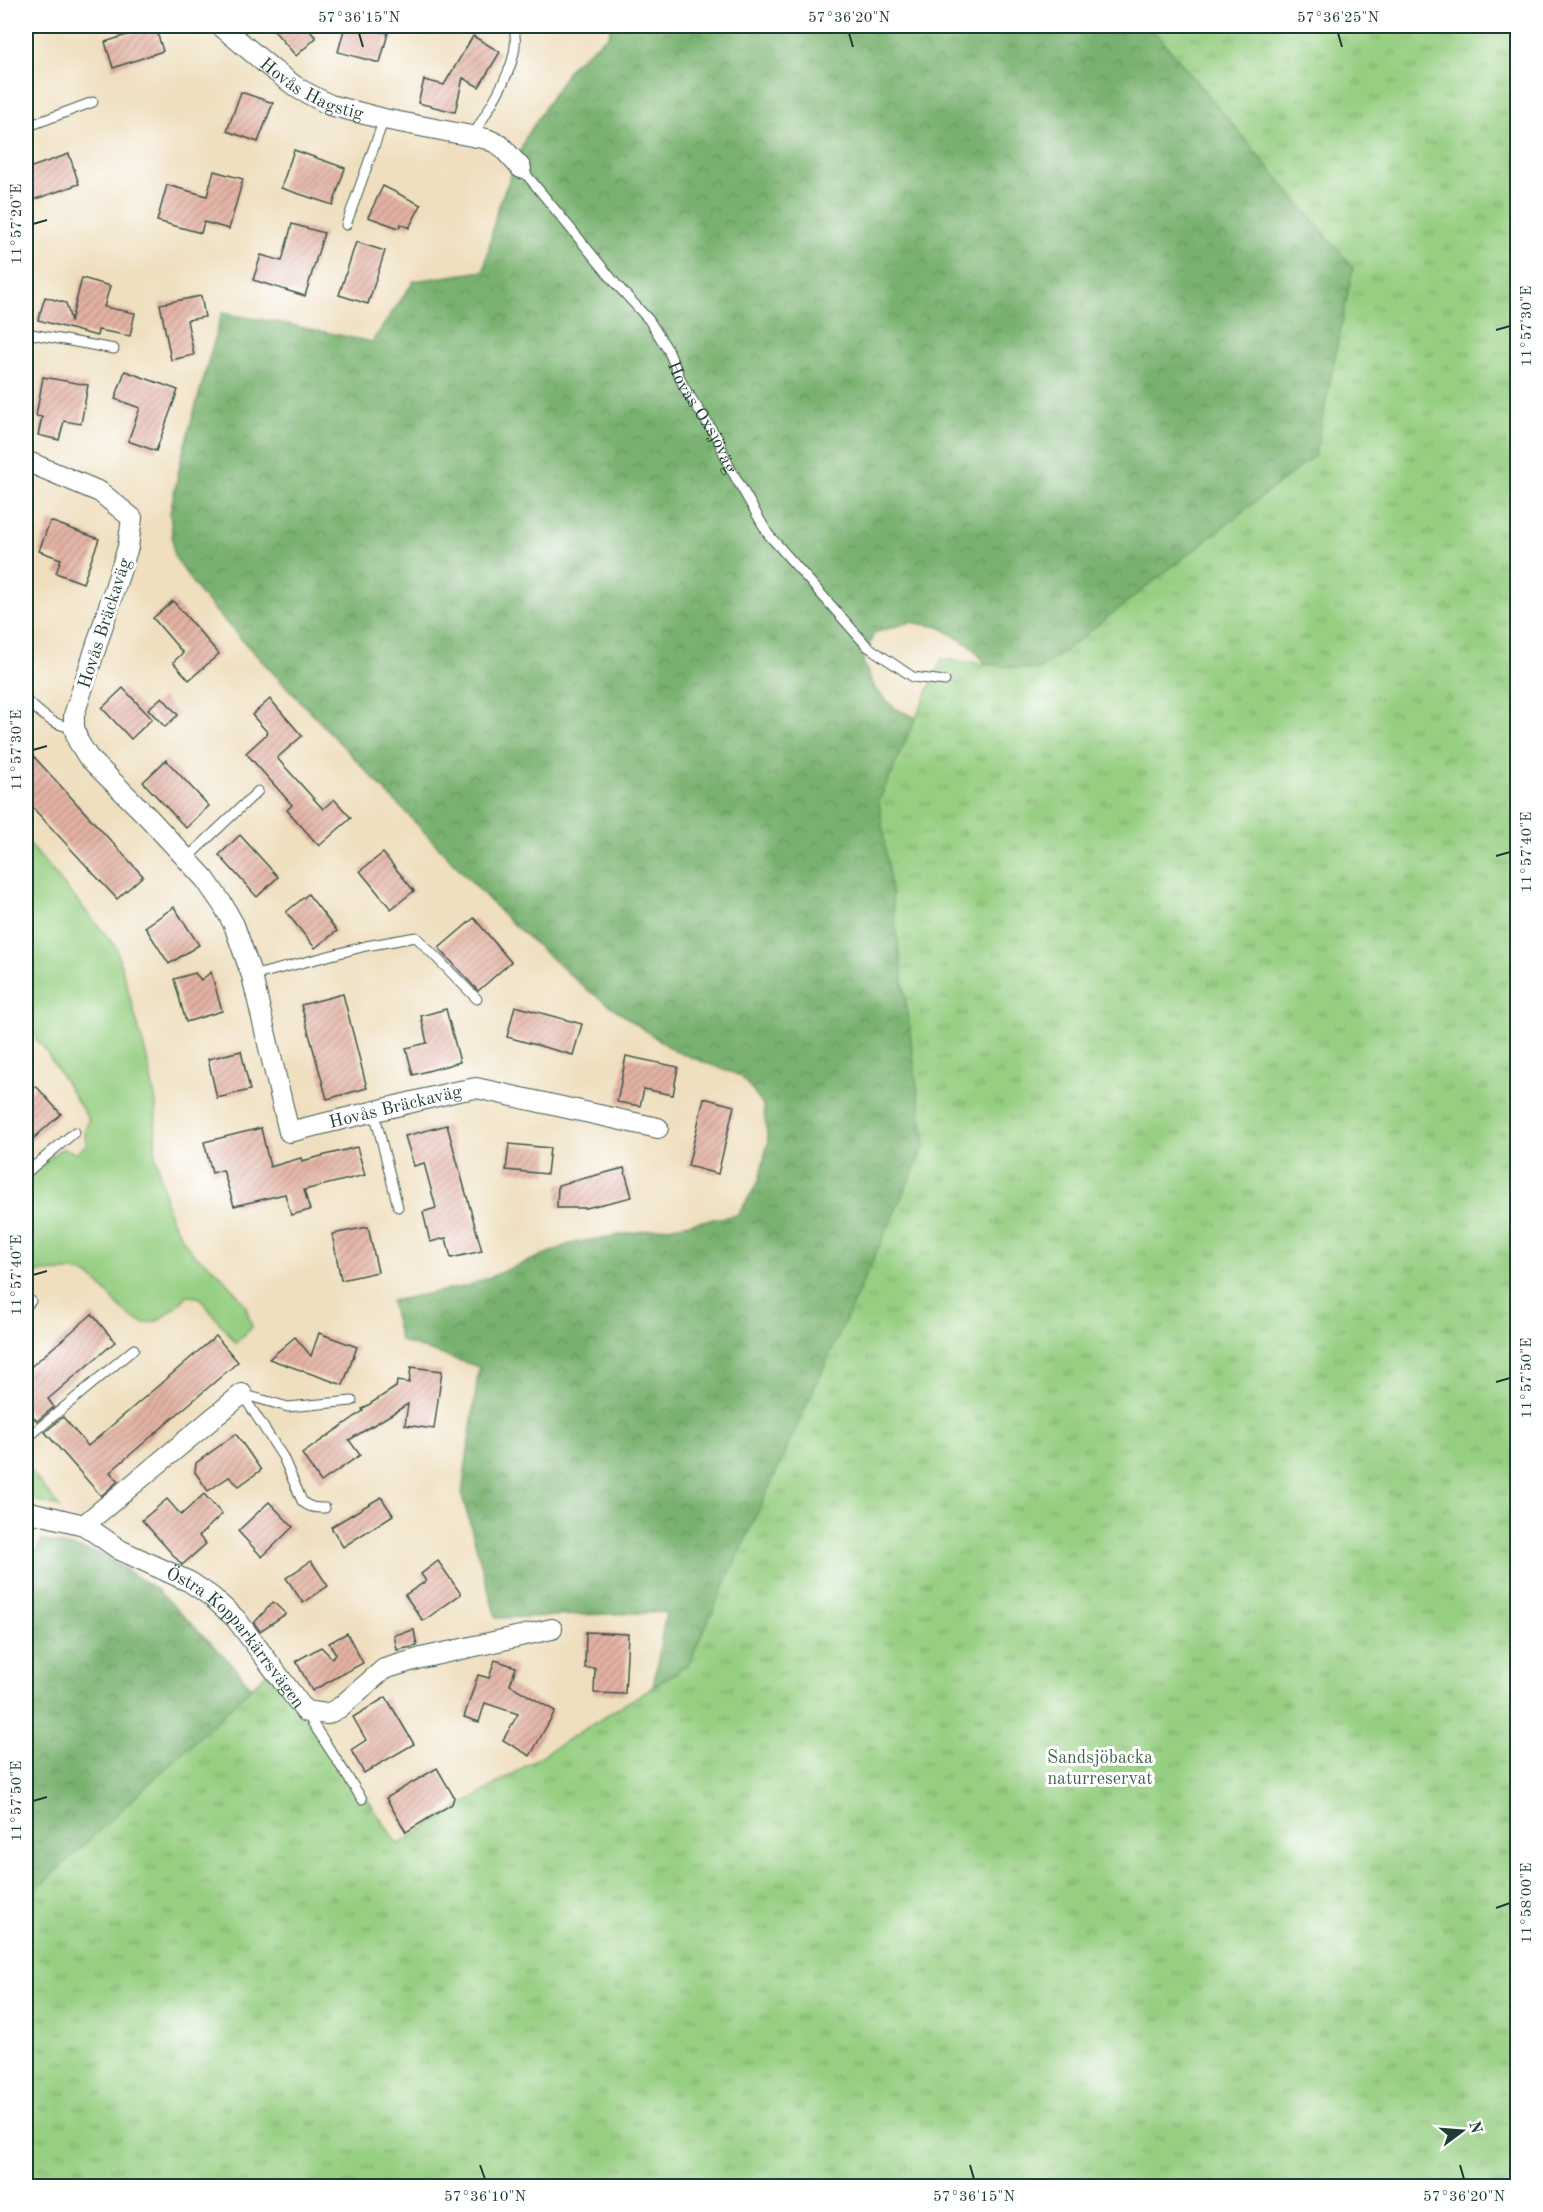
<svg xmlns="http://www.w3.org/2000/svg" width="1543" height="2212" viewBox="0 0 1543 2212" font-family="'Old Standard TT',serif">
<defs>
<pattern id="forest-crowns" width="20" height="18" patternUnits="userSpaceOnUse" patternTransform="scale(1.5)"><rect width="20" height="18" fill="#79b270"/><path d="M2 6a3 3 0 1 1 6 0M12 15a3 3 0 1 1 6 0" fill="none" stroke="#63925d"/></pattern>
<pattern id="park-tufts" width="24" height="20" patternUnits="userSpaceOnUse" patternTransform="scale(1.5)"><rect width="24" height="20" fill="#97cf82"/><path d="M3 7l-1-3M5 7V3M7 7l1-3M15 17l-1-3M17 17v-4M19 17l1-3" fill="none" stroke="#7ba96b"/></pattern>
<pattern id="building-hatch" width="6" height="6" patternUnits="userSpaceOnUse" patternTransform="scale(1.5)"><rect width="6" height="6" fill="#e4b2a4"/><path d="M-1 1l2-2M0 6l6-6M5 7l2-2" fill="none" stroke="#b89286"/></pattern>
</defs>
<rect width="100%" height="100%" fill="#fff"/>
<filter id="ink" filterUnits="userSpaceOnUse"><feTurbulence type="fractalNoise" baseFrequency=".0167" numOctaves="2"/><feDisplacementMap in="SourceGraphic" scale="12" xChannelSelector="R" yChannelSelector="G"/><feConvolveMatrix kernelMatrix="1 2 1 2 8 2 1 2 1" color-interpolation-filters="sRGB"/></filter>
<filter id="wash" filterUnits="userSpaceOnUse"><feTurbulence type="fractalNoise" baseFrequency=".008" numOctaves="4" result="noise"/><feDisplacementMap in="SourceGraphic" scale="24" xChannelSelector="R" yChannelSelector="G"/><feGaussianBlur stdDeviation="1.35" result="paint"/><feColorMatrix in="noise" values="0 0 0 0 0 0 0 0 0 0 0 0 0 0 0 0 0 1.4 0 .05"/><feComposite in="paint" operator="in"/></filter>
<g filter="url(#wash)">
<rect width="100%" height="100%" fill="#efdfbf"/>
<g fill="#97cf82" stroke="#5b865b" stroke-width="1.5">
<path d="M26 840 116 947 146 1055 156 1103 155 1154 170 1218 191 1252 218 1272 245 1304 252 1327 236 1343 199 1297 186 1296C182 1304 174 1309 166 1315 131 1344 111 1285 85 1274 65 1266 47 1276 26 1271V1179L59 1150 64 1149 76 1153 86 1145 85 1131 89 1120 44 1048 26 1028Z"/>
<polygon points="26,1465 59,1507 26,1498"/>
</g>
<path fill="url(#forest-crowns)" stroke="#4c7852" stroke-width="1.5" fill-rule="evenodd" d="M611 26H1517V913L1490 882 1444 861H1395L1364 858 1346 840 1331 794 1343 756 1335 728 1309 711 1257 705 1196 711 1171 736 1154 769 1149 787 1154 818V847L1143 888 1145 922 1159 963 1216 1030 1267 1101 1307 1128 1334 1159 1362 1163 1381 1180 1448 1221 1462 1244 1472 1369 1517 1419V1844L1048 2053 991 2035 962 2037 940 2056 922 2050 900 2047 870 2049 839 2066 820 2101 825 2127 830 2138 753 2170 26 2001V1567L42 1540 101 1554 156 1589 235 1667 307 1761 391 1865 456 1856 548 1806 601 1744 652 1694 666 1612 496 1618 462 1495 479 1367 400 1341 391 1301 468 1286 573 1243 738 1215 759 1181 768 1142 763 1105 741 1076 675 1051 586 989 508 920 241 639 201 595 174 556 170 513 182 455 222 313 286 324 372 342 414 281 484 271 497 210 526 137 572 65 609 35ZM910 622 940 627 972 647 987 665V695L964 716 925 722 894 708 875 689 863 662 874 633Z"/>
<polygon fill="url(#park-tufts)" stroke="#5b865b" stroke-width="1.5" points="1150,26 1517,26 1517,2186 26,2186 26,1899 277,1664 398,1845 688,1665 925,1146 879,801 942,659 1040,670 1315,455 1353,268"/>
<g id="blocks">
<g fill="url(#building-hatch)">
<polygon points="155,26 163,51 113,68 105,42"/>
<polygon points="270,26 306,26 316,38 296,56"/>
<polygon points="345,26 359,26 388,33 380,63 338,52"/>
<polygon points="473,36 500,52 479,87 463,78 455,112 418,103 424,80 444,85"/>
<polygon points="241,92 273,103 258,142 227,131"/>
<polygon points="294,150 345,168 333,205 281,188"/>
<polygon points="69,154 79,184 30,201 26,188 26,169"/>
<polygon points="214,171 243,179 229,229 204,222 201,233 157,221 167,185 207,196"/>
<polygon points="383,186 421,205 409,228 401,224 399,228 368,217"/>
<polygon points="292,224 324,233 305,296 253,280 261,255 282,261"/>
<polygon points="356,242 385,251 368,304 339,295"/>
<polygon points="82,278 110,286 104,307 135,313 130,336 98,330 97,336 38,320 45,297 66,303 71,321"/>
<polygon points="201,296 205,317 187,320 194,355 171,360 160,304"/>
<polygon points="125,371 178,390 156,451 128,441 140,408 115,399"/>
<polygon points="43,377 88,385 81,424 64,421 59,440 38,435 42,417 36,416"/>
<polygon points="50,521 99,539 83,583 56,573 61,559 39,551"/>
<polygon points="173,601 219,654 189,680 173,662 183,653 153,618"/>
<polygon points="123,688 152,719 131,739 102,708"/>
<polygon points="162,697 178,715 165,727 148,709"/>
<polygon points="270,699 302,736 277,758 323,809 334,799 351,818 319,846 287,810 292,805 246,753 268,733 252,715"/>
<polygon points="26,748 143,876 117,899 33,808 26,815"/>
<polygon points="166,760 209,806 186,828 143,782"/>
<polygon points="240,835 278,877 257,897 219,855"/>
<polygon points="383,853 414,891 391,909 360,871"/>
<polygon points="308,894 337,931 315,948 286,912"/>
<polygon points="174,907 199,945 169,964 145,927"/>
<polygon points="474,918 511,962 478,991 439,948"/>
<polygon points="211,972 222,1011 186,1022 174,979 195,973 201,980"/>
<polygon points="343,994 367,1088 327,1099 301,1005"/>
<polygon points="515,1006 582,1024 573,1055 507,1037"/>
<polygon points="446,1009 460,1062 413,1075 406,1048 427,1043 421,1016"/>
<polygon points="241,1051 250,1090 217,1098 208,1059"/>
<polygon points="626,1056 678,1067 673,1095 644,1089 640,1106 617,1102"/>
<polygon points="36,1086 61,1114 26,1145 26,1095"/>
<polygon points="704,1098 734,1106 718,1174 688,1166"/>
<polygon points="447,1125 482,1251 451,1258 446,1238 430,1242 423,1212 436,1208 424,1163 414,1166 405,1136"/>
<polygon points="261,1128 270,1167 301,1158 302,1161 357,1147 365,1175 304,1190 310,1210 291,1215 285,1194 234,1206 223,1170 212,1173 204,1142"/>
<polygon points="509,1144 550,1148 547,1174 506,1170"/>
<polygon points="624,1168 632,1197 586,1208 557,1208 558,1185"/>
<polygon points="368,1227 378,1272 341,1280 332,1234"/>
<polygon points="92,1314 115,1342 48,1399 54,1407 37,1421 26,1409 26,1371"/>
<polygon points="319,1333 357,1347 343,1385 269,1359 295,1337 311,1356"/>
<polygon points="216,1336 238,1362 110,1472 118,1481 101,1496 45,1432 63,1417 88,1446"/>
<polygon points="411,1367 442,1371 434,1429 405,1425 408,1404 349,1440 360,1455 321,1482 302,1454 363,1411 362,1409 396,1387 397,1381 409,1383"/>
<polygon points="236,1434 261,1470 239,1486 229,1477 208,1491 195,1472 196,1463"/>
<polygon points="204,1494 222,1514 199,1536 206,1544 182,1565 142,1520 167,1499 181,1515"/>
<polygon points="381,1497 393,1515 343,1547 331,1527"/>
<polygon points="269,1502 293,1527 262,1557 238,1531"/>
<polygon points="311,1561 328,1586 303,1603 286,1578"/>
<polygon points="438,1561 461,1594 423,1621 405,1595 426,1581 421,1574"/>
<polygon points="273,1602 286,1614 260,1631 254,1623"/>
<polygon points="414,1630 417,1646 397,1650 394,1635"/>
<polygon points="586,1632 628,1634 625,1694 594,1693 595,1668 585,1668"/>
<polygon points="347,1633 363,1663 312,1691 296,1661 321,1647 332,1658 336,1654 329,1643"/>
<polygon points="495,1660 516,1667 510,1685 555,1711 530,1756 503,1740 518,1714 485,1703 479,1722 464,1717 478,1675 489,1678"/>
<polygon points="386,1697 414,1744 364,1773 351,1750 366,1740 353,1717"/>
<polygon points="437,1768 454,1797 452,1804 406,1832 386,1798"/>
</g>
</g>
</g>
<g filter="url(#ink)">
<use href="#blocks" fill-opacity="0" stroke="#3e5549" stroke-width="1.5"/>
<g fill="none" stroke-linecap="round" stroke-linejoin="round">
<g stroke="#3e5549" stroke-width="11">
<g id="service">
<polyline points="26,127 93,102"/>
<path d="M473 136C489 106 525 59 513 26"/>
<path id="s1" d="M521 168 617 285 649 320 668 350 684 387 718 439 729 466 768 534 867 646 913 677 945 681"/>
<polyline points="346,225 384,119"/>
<polyline points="26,333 114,349"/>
<path d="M26 700C41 713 53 727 74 727"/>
<polyline points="186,859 258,791"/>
<polyline points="252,976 366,946 416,937 477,999"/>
<polyline points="374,1111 398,1207"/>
<polyline points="26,1173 75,1132"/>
<polyline points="26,1306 31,1301"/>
<path d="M242 1394 283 1457 302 1501C309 1508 316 1508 325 1508"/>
<polyline points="242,1394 288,1407 352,1401"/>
<polyline points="26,1439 134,1349"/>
<polyline points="306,1713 362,1799"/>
</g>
</g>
<g stroke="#3e5549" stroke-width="22">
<g id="minor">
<path id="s2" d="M221 26 272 69 299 89 330 105 384 119 487 139 500 145 521 168"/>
<path id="s3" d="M26 461 100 492 132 518 128 547 74 715V727L78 741 88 757 147 816 205 879 223 905 234 925 252 976 289 1132 454 1092 476 1088 658 1128"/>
<path id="s4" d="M26 1511 84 1525 120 1550 190 1582 212 1597 236 1619 305 1711 327 1714 339 1708 384 1669 421 1658 552 1629"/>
<polyline points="84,1525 242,1394"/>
</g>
</g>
<use href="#service" stroke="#fff" stroke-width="9"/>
<use href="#minor" stroke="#fff" stroke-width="20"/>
</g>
</g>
<path fill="none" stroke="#1f3d34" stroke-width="2" d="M359 33 363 47M849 33 853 47M1338 33 1342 47M33 224 47 220M1496 330 1510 326M33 750 47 746M1496 856 1510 852M33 1275 47 1271M1496 1382 1510 1378M33 1801 47 1797M1496 1908 1510 1903M480 2165 485 2179M970 2165 974 2179M1460 2165 1464 2179"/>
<g text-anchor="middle" stroke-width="6" stroke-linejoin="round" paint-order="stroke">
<g font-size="18" fill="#1f3d34" stroke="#fff">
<text dy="6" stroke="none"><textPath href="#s2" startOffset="112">Hovås Hagstig</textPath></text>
<text dy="6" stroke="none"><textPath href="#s1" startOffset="310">Hovås Oxsjöväg</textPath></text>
<text transform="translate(104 623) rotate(-72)" y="6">Hovås Bräckaväg</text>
<text dy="6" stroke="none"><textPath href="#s3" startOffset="920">Hovås Bräckaväg</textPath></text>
<text dy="6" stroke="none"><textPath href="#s4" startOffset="252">Östra Kopparkärrsvägen</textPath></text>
</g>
<g font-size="18" fill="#3d6248" stroke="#fff">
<text x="1100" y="1763">Sandsjöbacka<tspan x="1100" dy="21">naturreservat</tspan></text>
</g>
</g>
<rect width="1543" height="2212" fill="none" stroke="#fff" stroke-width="66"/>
<g transform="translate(1462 2131) rotate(74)" stroke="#ffffff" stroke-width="4.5" paint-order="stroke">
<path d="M0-4.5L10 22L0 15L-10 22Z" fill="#1f3d34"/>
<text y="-9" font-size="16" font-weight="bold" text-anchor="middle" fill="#1f3d34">N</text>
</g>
<rect x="33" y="33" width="1477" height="2146" fill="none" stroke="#1f3d34" stroke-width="2"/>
<g font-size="15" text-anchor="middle" fill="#1f3d34">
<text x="359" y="22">57°36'15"N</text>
<text x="849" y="22">57°36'20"N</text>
<text x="1338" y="22">57°36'25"N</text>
<text transform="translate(16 224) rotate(-90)" y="5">11°57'20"E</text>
<text transform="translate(1526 326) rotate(-90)" y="5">11°57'30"E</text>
<text transform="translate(16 750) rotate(-90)" y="5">11°57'30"E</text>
<text transform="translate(1526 852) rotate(-90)" y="5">11°57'40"E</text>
<text transform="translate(16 1275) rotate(-90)" y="5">11°57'40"E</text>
<text transform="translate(1526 1378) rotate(-90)" y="5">11°57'50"E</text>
<text transform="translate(16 1801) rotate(-90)" y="5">11°57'50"E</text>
<text transform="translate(1526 1903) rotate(-90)" y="5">11°58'00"E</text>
<text x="485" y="2201">57°36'10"N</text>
<text x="974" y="2201">57°36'15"N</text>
<text x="1464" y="2201">57°36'20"N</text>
</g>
</svg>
